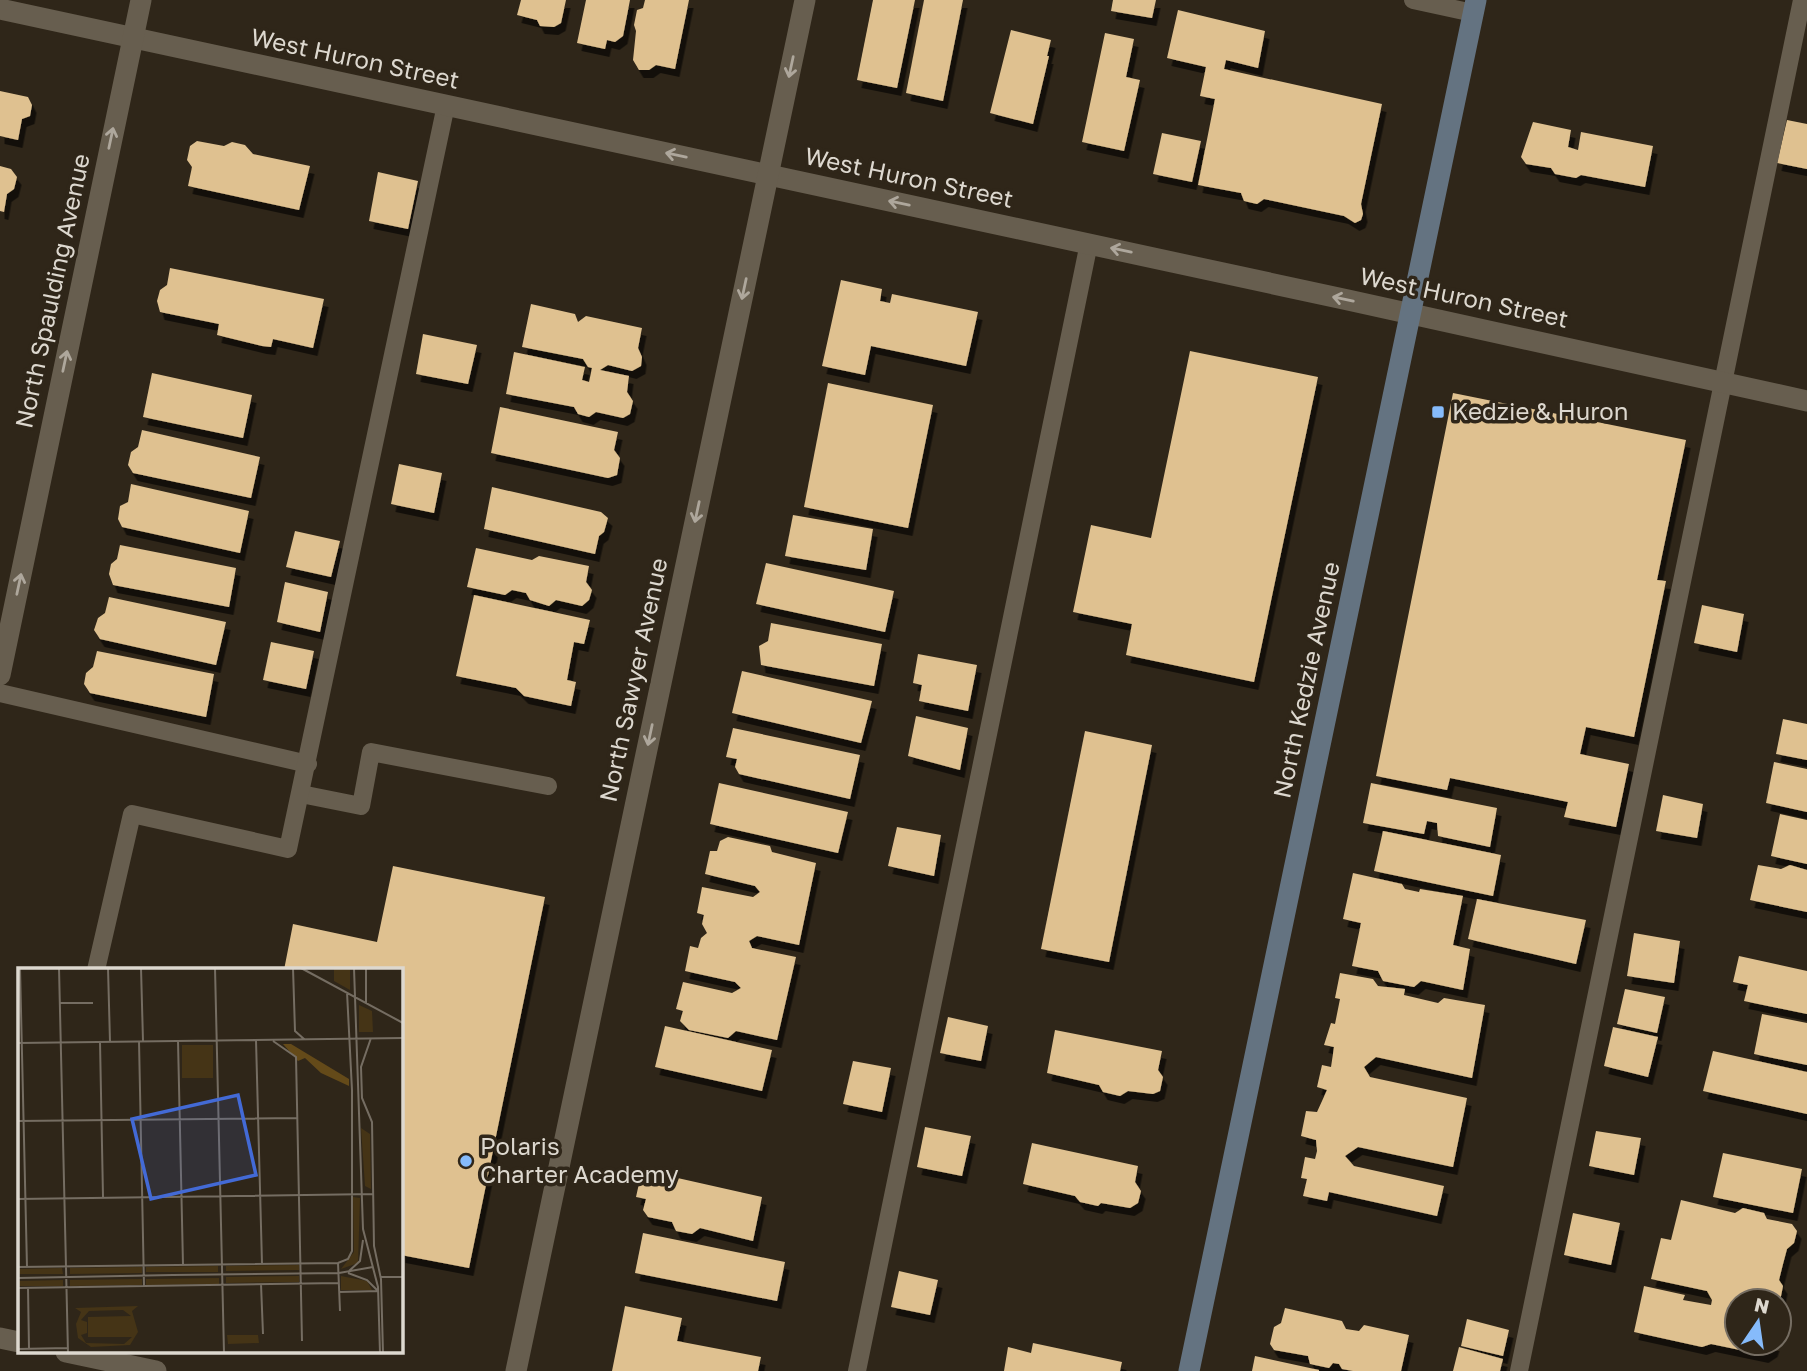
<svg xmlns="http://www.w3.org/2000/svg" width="1807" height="1371" viewBox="0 0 1807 1371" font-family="'Golos Text',sans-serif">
<defs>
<filter id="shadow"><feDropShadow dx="4.5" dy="8" stdDeviation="0" flood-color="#0009"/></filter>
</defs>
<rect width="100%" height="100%" fill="#2f2619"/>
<g fill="#dfc190" filter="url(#shadow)">
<polygon points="521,0 566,0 561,23 554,27 540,26 537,20 517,15"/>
<polygon points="586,0 630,0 623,36 615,42 607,40 605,49 577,43"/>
<polygon points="645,0 689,0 675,69 656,65 649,70 639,70 633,60 636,31 634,25 637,10 643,8"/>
<polygon points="873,0 915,0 897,88 857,80"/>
<polygon points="924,0 963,0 943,101 906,93"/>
<polygon points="1113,0 1156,0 1152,18 1111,11"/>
<polygon points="1178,10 1265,31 1258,68 1226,60 1224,69 1382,104 1361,204 1363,214 1361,220 1355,223 1344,216 1264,199 1257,204 1244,201 1241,193 1198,185 1215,99 1200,96 1206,67 1167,58"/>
<polygon points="1011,30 1051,40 1047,56 1049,56 1033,124 990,113"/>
<polygon points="1105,33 1134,39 1126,77 1140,80 1124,151 1082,142"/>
<polygon points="0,91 28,97 32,105 30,116 22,119 18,140 0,136"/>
<polygon points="1787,120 1807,124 1807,169 1777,163"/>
<polygon points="1533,122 1571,130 1568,147 1578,150 1581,132 1653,146 1645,187 1581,175 1576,178 1555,174 1551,168 1526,164 1521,157"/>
<polygon points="1162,133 1201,141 1192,182 1153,174"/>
<polygon points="197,141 224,146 232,142 245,145 253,154 310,166 299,210 188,186 192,167 187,160 190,146"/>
<polygon points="0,166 11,169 17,177 14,189 7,194 4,212 0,211"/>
<polygon points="378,172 418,181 408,229 369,221"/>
<polygon points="170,268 324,299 313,348 273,339 271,347 262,346 217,335 219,324 160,312 157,301 160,290 167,285"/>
<polygon points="841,280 882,289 880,301 890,303 892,294 978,312 966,366 871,346 865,375 822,366"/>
<polygon points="531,304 575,314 578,322 586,316 642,328 638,348 642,357 641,366 632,371 608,365 600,370 629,376 627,392 633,401 630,414 623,418 596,412 589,417 578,414 574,407 506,394 514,352 585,367 582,380 589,382 592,368 588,367 583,359 522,347"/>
<polygon points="423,334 477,345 468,384 416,374"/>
<polygon points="1190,351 1318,377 1254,682 1126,655 1132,624 1073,612 1091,525 1151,538"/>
<polygon points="152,373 252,395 243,438 143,417"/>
<polygon points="828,383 933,405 908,528 804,507"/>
<polygon points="1453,393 1686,440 1657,580 1666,581 1634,737 1586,727 1580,754 1629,764 1616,827 1564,817 1568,802 1450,778 1447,790 1376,776"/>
<polygon points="500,407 618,432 614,450 620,458 617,475 608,478 491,453"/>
<polygon points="142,430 260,457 251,498 133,473 128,465 131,452 138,447"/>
<polygon points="399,464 442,473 434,513 391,504"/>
<polygon points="131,484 249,511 240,553 122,527 118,519 120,506 128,502"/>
<polygon points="492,487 601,512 608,518 604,532 599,536 595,554 484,529"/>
<polygon points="793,515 873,529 866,570 785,556"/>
<polygon points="295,531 340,541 331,577 286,567"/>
<polygon points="120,545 236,568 229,607 113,585 109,574 111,564 117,559"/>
<polygon points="476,548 532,560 539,556 589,566 586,582 592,590 589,600 582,606 556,600 549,606 530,600 526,593 512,590 505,595 467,587"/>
<polygon points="766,563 894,591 885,632 756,604"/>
<polygon points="285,582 328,592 320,632 277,622"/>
<polygon points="474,595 590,620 584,644 574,642 567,680 576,682 571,706 524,696 516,688 456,676"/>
<polygon points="109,597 226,622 216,665 100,639 94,630 98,618 105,613"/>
<polygon points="1702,605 1744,614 1737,652 1694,643"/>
<polygon points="771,623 882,644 874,686 761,665 759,646 768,641"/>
<polygon points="271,642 314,651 306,689 263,680"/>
<polygon points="97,651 214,674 206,717 90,693 84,684 86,673 93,667"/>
<polygon points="918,654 977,665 968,711 919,701 922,685 913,683"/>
<polygon points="742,671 872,701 861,743 732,713"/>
<polygon points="916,716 968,728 960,770 908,756"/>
<polygon points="1783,719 1807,724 1807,760 1776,754"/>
<polygon points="733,728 860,755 850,799 739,774 735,767 737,759 726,757"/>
<polygon points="1085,731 1152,745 1109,962 1041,949"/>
<polygon points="1774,762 1807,769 1807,812 1766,803"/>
<polygon points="719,783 848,812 838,853 710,824"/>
<polygon points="1371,783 1497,808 1490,847 1438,836 1437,823 1427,821 1424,834 1363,823"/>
<polygon points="1663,795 1703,804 1697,838 1656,831"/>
<polygon points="1780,814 1807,820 1807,864 1771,856"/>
<polygon points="897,827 941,835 934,876 888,866"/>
<polygon points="1383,831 1501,855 1493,896 1374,871"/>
<polygon points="728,837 770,846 772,852 816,863 799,945 757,936 749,941 752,948 796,957 777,1040 736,1031 728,1038 689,1030 680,1021 683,1011 676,1009 683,982 732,993 741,988 735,982 685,971 690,946 698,948 701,938 707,933 702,924 704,915 697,913 702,887 753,897 760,892 755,886 705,874 710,851 717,851 720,841"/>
<polygon points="1758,865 1781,869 1790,865 1807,870 1807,912 1750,900"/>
<polygon points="393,866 545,897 469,1268 401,1255 401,970 284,970 293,924 377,942"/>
<polygon points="1353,873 1402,884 1405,889 1419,892 1420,889 1463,896 1453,945 1470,949 1463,990 1421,981 1414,987 1383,981 1378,971 1352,966 1361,923 1343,919"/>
<polygon points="1477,899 1586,920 1576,964 1468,939"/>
<polygon points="1634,933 1680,941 1674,983 1627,976"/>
<polygon points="1739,956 1807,971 1807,1014 1744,1001 1748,985 1733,982"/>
<polygon points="1340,973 1373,979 1378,986 1405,989 1404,995 1438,1003 1444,998 1485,1005 1472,1078 1376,1057 1364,1067 1370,1077 1467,1098 1453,1167 1358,1147 1345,1156 1354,1166 1444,1186 1437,1216 1329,1192 1327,1201 1303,1196 1307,1179 1301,1178 1305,1157 1315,1159 1317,1151 1316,1140 1301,1136 1306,1111 1317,1112 1327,1090 1317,1087 1322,1065 1331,1067 1334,1047 1324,1045 1331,1023 1335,1024 1340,999 1335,998"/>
<polygon points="1625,989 1665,997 1657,1033 1617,1024"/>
<polygon points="1762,1014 1807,1023 1807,1065 1754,1054"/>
<polygon points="948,1017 988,1026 981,1061 940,1053"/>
<polygon points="665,1026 772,1050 762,1091 655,1067"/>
<polygon points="1613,1027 1658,1037 1648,1077 1604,1066"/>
<polygon points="1055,1030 1162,1051 1158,1070 1163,1077 1160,1091 1153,1094 1128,1091 1120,1096 1103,1092 1099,1085 1047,1073"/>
<polygon points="1713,1051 1807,1072 1807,1114 1703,1091"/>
<polygon points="853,1061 891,1068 882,1112 843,1104"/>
<polygon points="925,1127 971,1136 962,1176 917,1167"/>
<polygon points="1596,1131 1641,1138 1634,1175 1589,1166"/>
<polygon points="1032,1143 1138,1166 1135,1182 1141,1191 1138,1203 1130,1208 1101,1203 1098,1206 1080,1202 1075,1196 1023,1184"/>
<polygon points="1723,1153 1802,1169 1793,1213 1713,1197"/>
<polygon points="642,1170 762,1197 753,1241 700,1228 692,1234 676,1231 672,1222 648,1217 643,1210 646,1199 636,1197"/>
<polygon points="1681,1200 1735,1213 1743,1208 1764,1213 1767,1219 1792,1224 1797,1231 1794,1243 1787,1249 1783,1264 1779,1280 1783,1286 1780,1301 1737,1301 1737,1343 1775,1343 1773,1349 1764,1355 1711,1344 1702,1347 1634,1332 1644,1286 1685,1295 1683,1300 1711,1305 1712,1300 1707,1291 1651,1279 1661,1238 1671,1240"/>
<polygon points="1573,1213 1620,1223 1611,1265 1564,1255"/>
<polygon points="643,1233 785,1262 777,1301 635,1273"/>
<polygon points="899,1271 938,1280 930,1315 891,1307"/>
<polygon points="625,1306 682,1318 677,1341 761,1357 758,1371 612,1371"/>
<polygon points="1285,1308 1342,1321 1346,1329 1359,1331 1364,1325 1409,1335 1401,1371 1353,1371 1342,1369 1339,1364 1333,1363 1329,1368 1310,1364 1308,1356 1274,1350 1270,1344 1274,1327 1281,1323"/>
<polygon points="1467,1319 1509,1330 1503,1356 1461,1346"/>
<polygon points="1033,1343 1122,1362 1120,1371 1004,1371 1008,1347 1031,1353"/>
<polygon points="1459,1347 1503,1359 1500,1371 1453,1371"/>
<polygon points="1255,1356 1319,1370 1319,1371 1252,1371"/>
</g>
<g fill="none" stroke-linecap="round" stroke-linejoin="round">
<g stroke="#675e4f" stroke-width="18">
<polyline points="1413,0 1473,13"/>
<polyline points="0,693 308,764"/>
<polyline points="301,794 361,806 371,752 548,786"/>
<polyline points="96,970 132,814 288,849 446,105"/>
<polyline points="857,1371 1089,243"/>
<polyline points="1519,1371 1802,0"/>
</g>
<g stroke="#675e4f" stroke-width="21">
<polyline points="0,9 1348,300 1807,401"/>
<polyline points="0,675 141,0"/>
<polyline points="0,1338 19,1342"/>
<polyline points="66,1352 156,1371"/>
<polyline points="516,1371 805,0"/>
</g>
<polyline stroke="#647381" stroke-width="21" points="1189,1371 1476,0"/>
</g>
<defs><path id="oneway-shaft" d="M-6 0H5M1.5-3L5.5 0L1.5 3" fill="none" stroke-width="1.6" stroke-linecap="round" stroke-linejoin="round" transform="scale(1.75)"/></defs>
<g stroke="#aea79c">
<use href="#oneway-shaft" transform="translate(791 67) rotate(102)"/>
<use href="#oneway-shaft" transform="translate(111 138) rotate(-78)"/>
<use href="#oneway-shaft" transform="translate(676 155) rotate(-168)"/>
<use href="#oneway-shaft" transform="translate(899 203) rotate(-168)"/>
<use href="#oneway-shaft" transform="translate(1121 250) rotate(-168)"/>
<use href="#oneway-shaft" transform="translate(744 289) rotate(102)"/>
<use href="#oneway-shaft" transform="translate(1343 299) rotate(-168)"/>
<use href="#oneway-shaft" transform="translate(65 361) rotate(-78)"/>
<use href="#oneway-shaft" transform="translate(697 512) rotate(102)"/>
<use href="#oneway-shaft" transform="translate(19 584) rotate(-78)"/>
<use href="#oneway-shaft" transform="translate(650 735) rotate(102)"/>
</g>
<g fill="#86bbfb" stroke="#2f2619" stroke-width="2.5">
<rect x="1431" y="405" width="14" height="14" rx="3.5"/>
<circle cx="466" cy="1161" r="7"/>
</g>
<g text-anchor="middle" stroke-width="7" stroke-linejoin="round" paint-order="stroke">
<g font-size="24" fill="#ddd8cf" stroke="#2f2619">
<text transform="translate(355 59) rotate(12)" y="8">West Huron Street</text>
<text transform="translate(909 178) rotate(12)" y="8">West Huron Street</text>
<text transform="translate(53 291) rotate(-78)" y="8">North Spaulding Avenue</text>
<text transform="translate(1464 298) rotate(12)" y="8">West Huron Street</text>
<text transform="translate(634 680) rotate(-78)" y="8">North Sawyer Avenue</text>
<text transform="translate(1307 680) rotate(-78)" y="8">North Kedzie Avenue</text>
</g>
<g font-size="24" fill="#ddd8cf" stroke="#2f2619" text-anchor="start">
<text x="1452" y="420">Kedzie &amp; Huron</text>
<text x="480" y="1155">Polaris<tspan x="480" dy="28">Charter Academy</tspan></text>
</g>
</g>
<g transform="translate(18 968)">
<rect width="385" height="385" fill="#2f2619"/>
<path d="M316 0H332V22L316 13ZM341 37 354 43 355 64H341ZM164 77H195V110H164ZM343 160 352 166 353 221 347 218ZM335 229 342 230 340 295 323 301 336 284ZM281 297V302L208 303V298ZM200 298V304H128V299ZM124 299V305L52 306V300ZM44 300 45 306H0V301ZM281 308V314L208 315V309ZM323 308 349 313 354 322H323ZM201 310V316L128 317V311ZM124 311V317L52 318V312ZM45 312V318H0V313ZM120 338 114 343 120 364 112 377 73 379 60 370 58 356 63 344 57 340ZM71 343 105 342 113 348 70 349V369H114L106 376 68 375 63 367 69 365V354L63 352ZM209 367H240L241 375 210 376Z" fill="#453416" fill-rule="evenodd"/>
<path d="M265 76H273L331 111V118L303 105 287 90 280 93Z" fill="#644a19"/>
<path fill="none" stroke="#756d62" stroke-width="2" d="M2 0 9 299M41 0 50 385M90 0 92 74M123 0 125 73M197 0 206 385M275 0 277 63 286 71M283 0 385 55M336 0 345 261 360 319 362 385M348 0V35M42 35H75M353 70 343 99 344 130 354 154 356 278 363 311 365 385M238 72 244 296M121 73 126 318M160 73 165 297M255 73 278 89 284 373M82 74 85 229M0 75 385 70M0 153 279 150M0 231 356 226M320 295 322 343M0 299 320 295 330 291 334 283V122L329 24M331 303 342 293 345 272M330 305 349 312 359 322M155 307 321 305 355 299M363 309H385M0 310 155 307M243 316 245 366M0 320 321 315M10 320 11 381M321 324 361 323M0 381 50 380"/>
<path fill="#436ad6" fill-opacity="0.15" stroke="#436ad6" stroke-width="3.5" d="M220 127 238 207 133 231 114 151Z"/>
<rect width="385" height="385" fill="none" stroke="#ddd8cf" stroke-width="3.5"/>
</g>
<g transform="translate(1758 1322) rotate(13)"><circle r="33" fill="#2f2619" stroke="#756d62" stroke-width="2"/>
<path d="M0-5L12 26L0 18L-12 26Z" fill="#86bbfb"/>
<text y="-10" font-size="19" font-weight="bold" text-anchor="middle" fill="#ddd8cf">N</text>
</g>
</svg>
